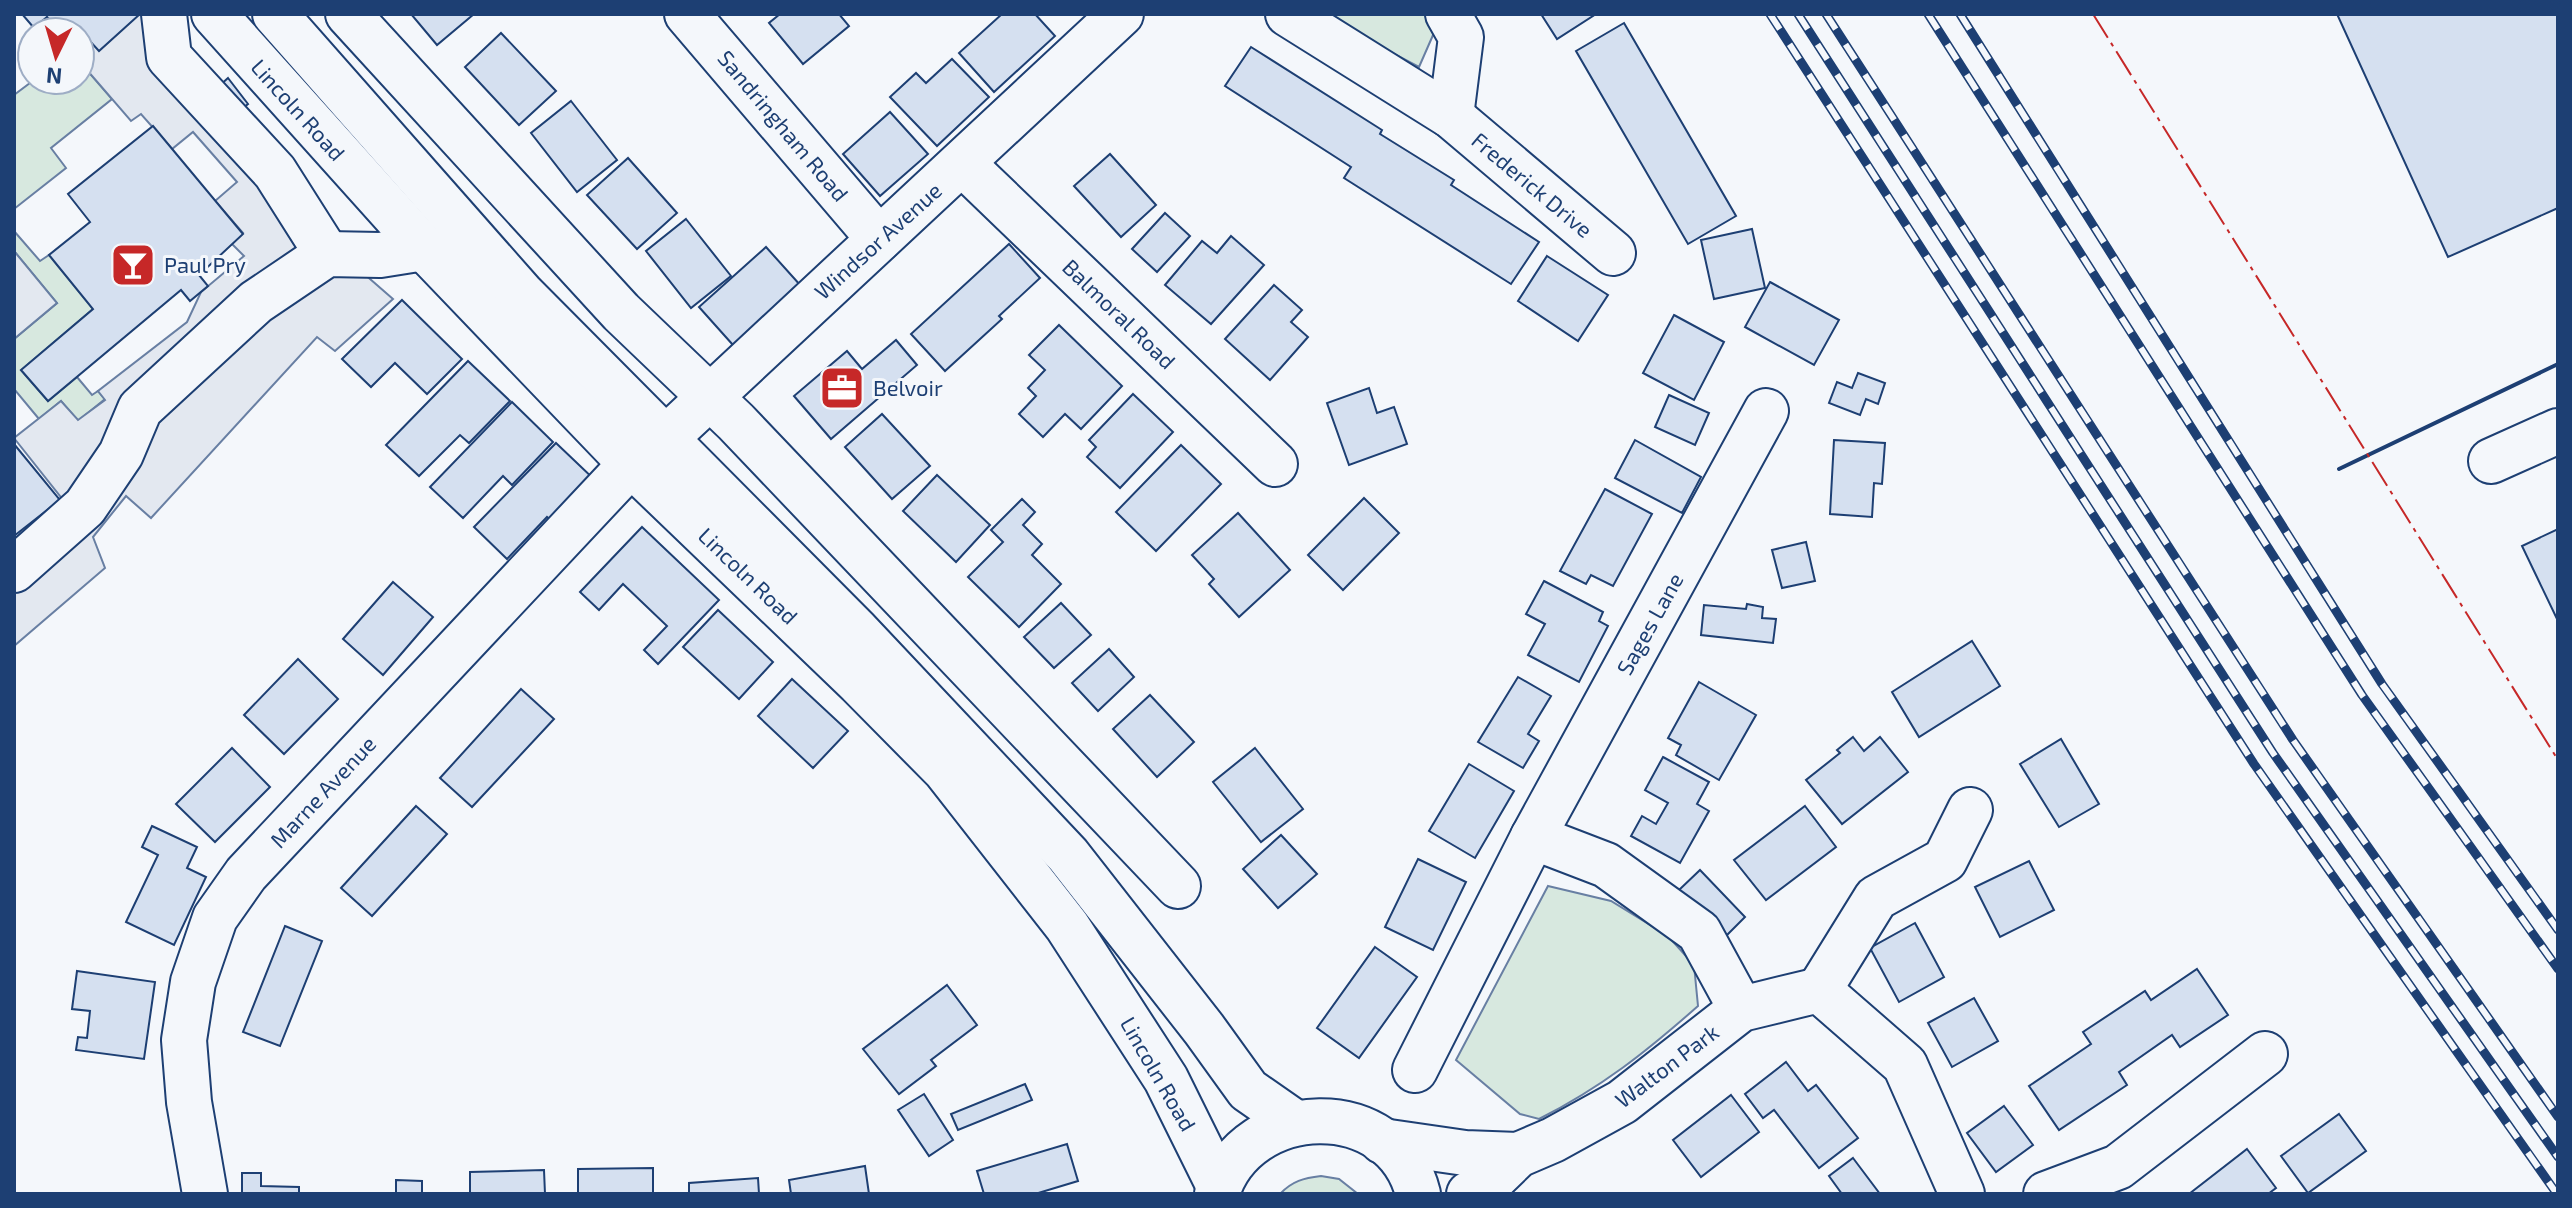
<svg xmlns="http://www.w3.org/2000/svg" width="2572" height="1208" viewBox="0 0 2572 1208" font-family="'Exo 2',sans-serif">
<rect width="100%" height="100%" fill="#f4f7fb"/>
<g fill="#d7e8df" stroke="#687fa3" stroke-width="2">
<polygon points="1318,14 1429,14 1437,26 1419,67"/>
<polygon points="80,62 112,99 51,148 66,168 14,209 14,95 34,80 80,80"/>
<polygon points="14,231 40,261 49,255 93,309 21,370 48,401 77,377 92,395 98,391 105,399 78,421 61,401 39,419 14,389 14,339 57,303 14,251"/>
<path d="M1548 886 1611 901 1668 936 1694 965 1698 1006C1646 1052 1602 1087 1539 1119L1520 1114 1456 1060Z"/>
<path d="M1321 1176 1339 1179 1358 1194H1280C1292 1181 1304 1178 1321 1176Z"/>
</g>
<g fill="#e3e8f0" stroke="#687fa3" stroke-width="2">
<polygon points="116,14 142,14 354,265 393,299 335,351 317,337 151,518 126,496 93,537 105,568 14,646 14,541 60,500 79,520 14,438 61,401 78,420 105,400 98,391 187,322 201,292 244,256 232,244 243,233 215,201 237,182 193,132 172,149 141,114 131,121 80,62 80,44"/>
<polygon points="14,251 57,303 14,339"/>
</g>
<g fill="#d5e0f0" stroke="#1d3f73" stroke-width="2">
<polygon points="22,14 140,14 99,51 78,28 73,32 61,32 47,17 34,28"/>
<polygon points="411,14 474,14 437,45"/>
<polygon points="780,14 839,14 849,26 803,64 769,23"/>
<polygon points="1002,14 1035,14 1055,36 994,92 959,53"/>
<polygon points="1541,14 1596,14 1557,39"/>
<polygon points="2337,14 2558,14 2558,208 2448,257"/>
<polygon points="1624,23 1736,216 1688,244 1576,51"/>
<polygon points="501,33 556,91 519,125 465,67"/>
<polygon points="1251,47 1382,130 1380,134 1454,180 1451,185 1539,242 1511,284 1344,178 1351,167 1225,86"/>
<polygon points="952,59 989,97 937,146 890,97 916,73 926,83"/>
<polygon points="228,78 248,104 239,111 219,86"/>
<polygon points="571,101 617,160 577,192 531,133"/>
<polygon points="890,112 928,154 880,196 843,154"/>
<polygon points="153,126 243,234 199,275 208,286 190,301 181,290 48,401 21,370 93,309 49,255 90,222 68,194"/>
<polygon points="1110,154 1156,205 1121,237 1074,186"/>
<polygon points="628,158 677,213 637,249 587,195"/>
<polygon points="1165,213 1190,236 1157,272 1132,249"/>
<polygon points="686,219 731,276 691,308 646,251"/>
<polygon points="1752,229 1765,288 1714,299 1701,240"/>
<polygon points="1231,236 1264,265 1211,324 1165,285 1202,241 1217,253"/>
<polygon points="1009,244 1040,278 999,316 1002,319 945,371 911,334"/>
<polygon points="766,247 801,286 733,345 699,307"/>
<polygon points="1547,256 1608,295 1578,341 1518,301"/>
<polygon points="1770,282 1839,320 1814,365 1745,327"/>
<polygon points="1274,285 1302,310 1291,322 1308,337 1270,380 1225,339"/>
<polygon points="402,300 462,359 427,394 395,363 371,387 342,359"/>
<polygon points="1674,315 1724,342 1694,400 1643,373"/>
<polygon points="1059,325 1122,386 1081,429 1065,414 1043,437 1019,414 1036,396 1028,388 1045,370 1029,355"/>
<polygon points="896,340 917,365 831,439 794,396 847,351 862,369"/>
<polygon points="468,361 510,401 469,443 460,435 419,476 386,445"/>
<polygon points="1858,373 1885,383 1878,404 1866,399 1860,415 1829,403 1837,382 1852,388"/>
<polygon points="1369,388 1377,413 1394,407 1407,444 1349,465 1327,403"/>
<polygon points="1133,394 1173,432 1120,488 1087,457 1096,447 1089,440"/>
<polygon points="1669,395 1709,413 1695,445 1655,427"/>
<polygon points="512,402 553,442 512,485 503,476 463,518 430,487"/>
<polygon points="882,414 930,466 892,499 845,447"/>
<polygon points="1635,440 1701,477 1682,513 1615,478"/>
<polygon points="1834,440 1885,443 1882,484 1874,483 1872,517 1830,514"/>
<polygon points="556,443 598,483 556,525 547,517 507,559 474,527"/>
<polygon points="14,444 60,500 14,536"/>
<polygon points="1181,445 1221,484 1156,551 1116,512"/>
<polygon points="937,475 990,525 956,562 903,511"/>
<polygon points="1605,489 1652,514 1613,586 1591,575 1586,584 1560,571"/>
<polygon points="1364,498 1399,533 1343,590 1308,555"/>
<polygon points="1022,499 1035,512 1023,525 1042,544 1032,555 1061,584 1019,627 968,577 1003,542 991,530"/>
<polygon points="1238,513 1290,570 1239,617 1209,584 1214,579 1192,555"/>
<polygon points="642,527 719,600 658,664 644,650 667,626 623,584 599,610 580,592"/>
<polygon points="2558,529 2558,621 2522,546"/>
<polygon points="1806,542 1815,581 1782,588 1772,550"/>
<polygon points="1544,581 1603,612 1599,621 1608,626 1579,682 1528,655 1545,624 1526,614"/>
<polygon points="393,582 433,617 383,675 343,639"/>
<polygon points="1061,603 1091,635 1054,668 1024,637"/>
<polygon points="1747,604 1763,607 1762,618 1776,619 1773,643 1701,635 1704,605 1746,609"/>
<polygon points="718,610 773,662 739,699 683,647"/>
<polygon points="1972,641 2000,686 1919,737 1892,692"/>
<polygon points="1109,649 1134,677 1098,711 1072,683"/>
<polygon points="298,659 338,699 284,754 244,715"/>
<polygon points="1518,677 1551,696 1528,734 1539,741 1523,768 1478,742"/>
<polygon points="792,679 848,731 813,768 758,716"/>
<polygon points="1699,682 1756,715 1719,780 1676,755 1681,745 1668,738"/>
<polygon points="521,689 554,719 472,807 440,778"/>
<polygon points="1150,695 1194,742 1157,777 1113,729"/>
<polygon points="1853,737 1864,751 1880,737 1908,772 1842,824 1806,780 1840,753 1837,750"/>
<polygon points="2061,739 2099,804 2059,827 2020,764"/>
<polygon points="232,748 270,787 215,842 176,804"/>
<polygon points="1255,748 1303,809 1261,842 1213,782"/>
<polygon points="1663,757 1709,782 1697,804 1709,811 1680,863 1631,836 1642,816 1656,824 1668,803 1645,790"/>
<polygon points="1469,764 1514,791 1475,858 1429,831"/>
<polygon points="416,806 447,834 372,916 341,888"/>
<polygon points="1805,806 1836,847 1766,900 1734,860"/>
<polygon points="152,826 197,847 187,868 206,877 174,945 126,922 158,855 142,847"/>
<polygon points="1281,835 1317,874 1278,908 1243,869"/>
<polygon points="1418,859 1466,882 1433,950 1385,927"/>
<polygon points="2029,861 2054,910 2000,937 1975,887"/>
<polygon points="1700,870 1745,917 1725,937 1679,890"/>
<polygon points="1915,923 1944,977 1899,1002 1870,948"/>
<polygon points="285,926 322,941 280,1046 243,1032"/>
<polygon points="1375,947 1417,977 1359,1058 1317,1028"/>
<polygon points="2197,969 2228,1015 2180,1047 2172,1035 2119,1072 2127,1085 2059,1130 2029,1086 2091,1044 2083,1032 2145,991 2151,1000"/>
<polygon points="77,971 155,982 144,1059 76,1050 78,1037 87,1038 90,1011 72,1009"/>
<polygon points="947,985 977,1025 931,1060 936,1066 899,1094 863,1049"/>
<polygon points="1974,998 1998,1041 1952,1067 1928,1023"/>
<polygon points="1786,1062 1808,1091 1816,1085 1858,1138 1819,1168 1774,1110 1763,1118 1745,1094"/>
<polygon points="1025,1084 1032,1100 958,1130 951,1114"/>
<polygon points="924,1094 953,1140 929,1156 898,1110"/>
<polygon points="1731,1095 1759,1132 1701,1177 1673,1140"/>
<polygon points="2004,1106 2033,1145 1996,1172 1967,1133"/>
<polygon points="2339,1114 2366,1151 2308,1193 2281,1156"/>
<polygon points="1067,1144 1078,1181 1035,1194 984,1194 977,1171"/>
<polygon points="2247,1149 2276,1188 2268,1194 2189,1194"/>
<polygon points="1853,1158 1880,1194 1842,1194 1829,1176"/>
<polygon points="865,1166 869,1194 791,1194 789,1180"/>
<polygon points="653,1168 653,1194 578,1194 578,1169"/>
<polygon points="544,1170 545,1194 470,1194 470,1172"/>
<polygon points="242,1173 261,1173 261,1186 299,1187 299,1194 242,1194"/>
<polygon points="758,1178 759,1194 689,1194 689,1183"/>
<polygon points="396,1180 422,1181 422,1194 396,1194"/>
</g>
<g fill="none" stroke-linecap="round" stroke-linejoin="round">
<g stroke="#1d3f73" stroke-width="48">
<g id="minor">
<polyline points="164,14 169,57 275,172 327,254"/>
<polyline points="348,14 621,312 736,422 1178,886"/>
<polyline points="687,14 879,239"/>
<polyline points="1288,14 1451,116 1613,253"/>
<polyline points="1448,14 1461,37 1451,116"/>
<polyline points="963,164 1275,464"/>
<polyline points="666,438 1121,14"/>
<polyline points="2491,461 2558,431"/>
<polyline points="14,570 85,507 121,454 140,409 256,302 327,254 380,255 424,248"/>
<polyline points="1533,837 1606,865 1699,932 1741,1009"/>
<polyline points="1819,990 1876,898 1945,860 1970,810"/>
<polyline points="1415,1070 1533,837 1766,411"/>
<polyline points="1382,1141 1465,1153 1518,1155"/>
<polyline points="205,1194 189,1102 184,1040 193,982 215,918 246,874 631,464"/>
<polyline points="1469,1194 1485,1187 1518,1155 1553,1140 1622,1102 1741,1009 1819,990 1905,1065 1962,1194"/>
<polyline points="2046,1194 2118,1167 2265,1054"/>
</g>
</g>
<g stroke="#1d3f73" stroke-width="48">
<g id="highway">
<polyline points="214,14 424,248 631,464 859,683 945,770 1067,926 1166,1079 1219,1186"/>
<polyline points="275,14 522,294 857,631 1068,855 1204,1029 1248,1090 1294,1122"/>
<path d="M1217 1194C1246 1099 1394 1095 1418 1194"/>
</g>
</g>
<use href="#minor" stroke="#f4f7fb" stroke-width="44"/>
<use href="#highway" stroke="#f4f7fb" stroke-width="44"/>
<g stroke="#1d3f73" stroke-width="9">
<g id="rail">
<polyline points="1770,14 2254,764 2557,1194"/>
<polyline points="1798,14 2273,753 2558,1157"/>
<polyline points="1826,14 2293,740 2558,1117"/>
<polyline points="1928,14 2362,695 2558,969"/>
<polyline points="1960,14 2382,684 2558,930"/>
</g>
</g>
<use href="#rail" stroke="#f4f7fb" stroke-width="6" stroke-dasharray="18" stroke-linecap="butt"/>
<polyline stroke="#1d3f73" stroke-width="4" points="2339,469 2558,364"/>
<polyline stroke="#c62828" stroke-width="2" stroke-dasharray="28 6 4 6" stroke-linecap="butt" points="2093,14 2558,760"/>
</g>
<defs>
<g id="bar-square" transform="scale(2.3)"><rect x="-9" y="-9" width="18" height="18" rx="4" fill="#c62828" stroke="#f4f7fb"/><path d="M-6-5H6L.8 .8V4.5H3.5V6h-7V4.5H-.8V.8Z" fill="#fff"/></g>
<g id="office-square" transform="scale(2.3)"><rect x="-9" y="-9" width="18" height="18" rx="4" fill="#c62828" stroke="#f4f7fb"/><path d="M-6-3h4V-5.5h4V-3h4V5H-6ZM-1-4.5V-3h2v-1.5ZM-6 0V1H6V0Z" fill="#fff"/></g>
</defs>
<g fill-rule="evenodd">
<use href="#bar-square" x="133" y="265"/>
<use href="#office-square" x="842" y="388"/>
</g>
<g text-anchor="middle" stroke-width="6" stroke-linejoin="round" paint-order="stroke">
<g font-size="22" fill="#1d3f73" stroke="#f4f7fb">
<text transform="translate(298 110) rotate(48)" y="8">Lincoln Road</text>
<text transform="translate(783 126) rotate(50)" y="8">Sandringham Road</text>
<text transform="translate(1532 185) rotate(40)" y="8">Frederick Drive</text>
<text transform="translate(878 241) rotate(-42)" y="8">Windsor Avenue</text>
<text transform="translate(1119 314) rotate(44)" y="8">Balmoral Road</text>
<text transform="translate(748 576) rotate(44)" y="8">Lincoln Road</text>
<text transform="translate(1650 624) rotate(-61)" y="8">Sages Lane</text>
<text transform="translate(323 792) rotate(-47)" y="8">Marne Avenue</text>
<text transform="translate(1667 1066) rotate(-37)" y="8">Walton Park</text>
<text transform="translate(1158 1074) rotate(60)" y="8">Lincoln Road</text>
</g>
<g font-size="22" fill="#1d3f73" stroke="#f4f7fb" text-anchor="start">
<text x="164" y="273">Paul Pry</text>
<text x="873" y="396">Belvoir</text>
</g>
</g>
<rect width="2572" height="1208" fill="none" stroke="#1d3f73" stroke-width="32"/>
<g transform="translate(56 56) rotate(185)"><circle r="38" fill="#f4f7fb" stroke="#9eadc5" stroke-width="2"/>
<path d="M0-6L14 30L0 20L-14 30Z" fill="#c62828"/>
<text y="-12" font-size="22" font-weight="bold" text-anchor="middle" fill="#1d3f73">N</text>
</g>
</svg>
